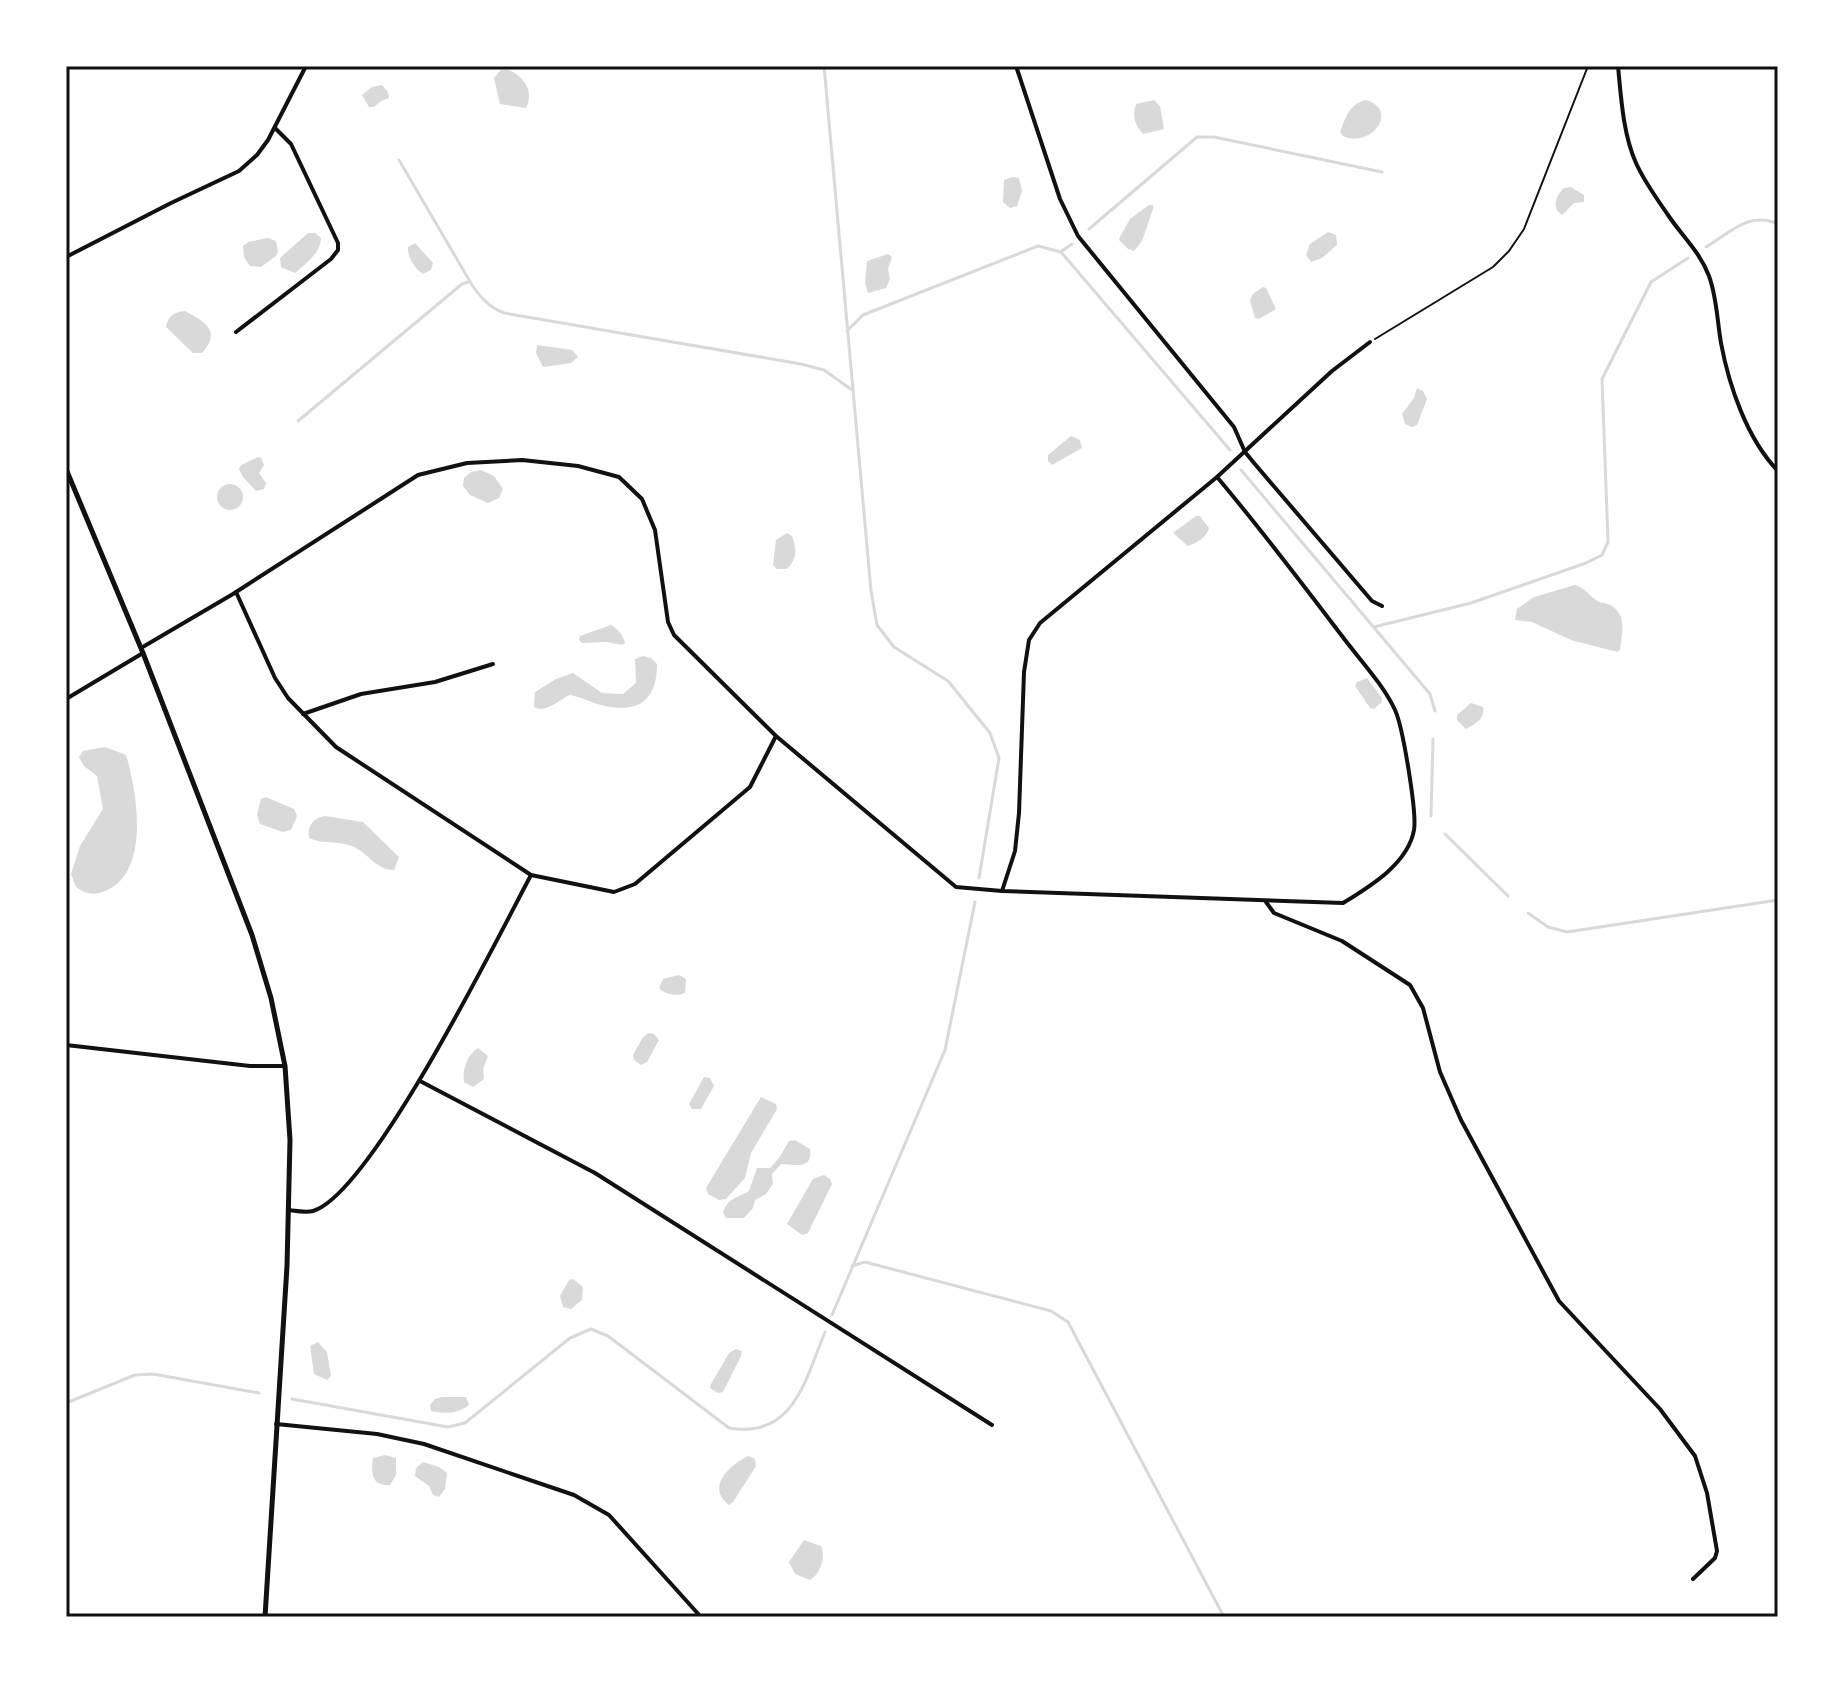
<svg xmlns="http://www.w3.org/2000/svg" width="1844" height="1683" viewBox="0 0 1844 1683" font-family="Barlow,sans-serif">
<rect width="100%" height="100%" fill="#fff"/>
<g fill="#d9d9d9">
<path d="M501 70H509C525 78 534 91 526 108L500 104 494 78Z"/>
<polygon points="382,85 388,92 389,98 381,101 374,107 369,107 362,95 372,87"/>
<path d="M1154 100 1160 106 1164 129 1143 134C1135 125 1132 116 1136 104Z"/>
<path d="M1366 100C1400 110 1371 149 1343 136L1340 132C1346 117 1349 104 1366 100Z"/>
<polygon points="1012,177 1019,178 1022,191 1017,206 1010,208 1003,202 1004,180"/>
<path d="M1571 187 1584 195V202L1574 203 1562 215C1551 208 1556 195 1564 188Z"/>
<polygon points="1149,205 1153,205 1153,209 1142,241 1134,251 1128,249 1119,240 1120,237 1130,219"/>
<polygon points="1328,232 1336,235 1337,245 1322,258 1311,262 1306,255 1310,244"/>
<path d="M308 233H315L321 238C321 253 306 263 295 273L281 267 280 258Z"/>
<polygon points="268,238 276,241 278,251 276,256 261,267 250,266 244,257 243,246 248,242"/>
<path d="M415 243 433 263 431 270 423 274C415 269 407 257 408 247Z"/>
<polygon points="888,254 892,257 888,269 890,279 886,288 868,293 865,283 867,261"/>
<polygon points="1263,287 1266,288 1276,309 1259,319 1255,318 1250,300 1253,294"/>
<path d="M185 311C205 322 222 331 202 353H193L166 327C168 316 174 312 185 311Z"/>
<polygon points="537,345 572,350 578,357 571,363 543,367 536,353"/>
<polygon points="1417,388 1423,391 1427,399 1417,425 1412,427 1405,424 1402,414 1414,398"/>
<polygon points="1071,436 1080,440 1082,448 1052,465 1048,461 1048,455"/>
<polygon points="258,457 261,458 264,465 259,473 266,483 264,489 256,491 243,477 239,469 241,465"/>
<polygon points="481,470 494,476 503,489 499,498 488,503 470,495 463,486 464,478 471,472"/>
<circle cx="230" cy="497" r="13"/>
<path d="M1196 516H1200L1209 528C1207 537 1197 543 1188 546L1173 533Z"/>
<path d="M787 533 792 536C797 550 797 558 787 569H777L773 565 776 540Z"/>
<path d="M1575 585C1585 588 1588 594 1596 600 1604 605 1599 601 1608 604 1628 613 1622 633 1620 650L1617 652 1571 640 1532 622 1515 620 1517 609 1534 597Z"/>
<path d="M611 625C618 629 623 635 625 643L622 645 607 642 582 643 579 640 580 636Z"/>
<path d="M643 656 651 658 657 664C657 702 637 714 601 705 590 702 581 697 570 695 558 700 546 714 534 707L535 692 556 679 573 673 602 693 623 694 636 683 635 659Z"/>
<polygon points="1367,678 1382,698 1382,702 1374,709 1370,708 1355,686 1357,682"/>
<path d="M1471 703 1483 707C1486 718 1475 724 1466 729L1457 720V715Z"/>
<path d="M105 747 126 755C137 791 151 873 105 891 94 896 85 894 76 887L71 874 80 846 103 809 97 776 84 766 79 757 83 751Z"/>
<polygon points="266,797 294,809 297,816 291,830 283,832 260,824 257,815 261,799"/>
<path d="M325 816 363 822 399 857 394 870C376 870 369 854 354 847 341 840 323 845 309 838 307 826 313 818 325 816Z"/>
<path d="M679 975 686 979 685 993C677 997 664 994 659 988L663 979Z"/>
<polygon points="649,1033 654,1034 659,1040 647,1062 641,1065 634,1060 633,1055 643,1037"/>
<path d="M478 1048 488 1056 483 1069 484 1079 473 1087 464 1082C462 1070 467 1055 478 1048Z"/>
<polygon points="704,1077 710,1078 714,1086 701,1109 692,1109 689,1104"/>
<polygon points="761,1097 776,1104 777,1109 751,1153 745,1178 726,1199 719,1200 708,1194 706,1188"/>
<path d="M795 1140 810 1149C813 1171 794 1164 781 1164L772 1174 773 1184 766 1194 755 1200 753 1208 744 1218H726L723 1213C727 1198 739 1197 749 1191L757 1168H770L779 1158 789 1141Z"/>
<polygon points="824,1175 830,1179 832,1184 808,1233 802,1235 787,1224 813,1179"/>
<polygon points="573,1279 583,1287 582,1300 571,1309 563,1307 560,1296 569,1280"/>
<polygon points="318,1342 327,1352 331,1376 327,1380 314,1374 310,1346"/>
<polygon points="736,1349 742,1351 741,1356 723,1392 718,1393 710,1388 711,1384 729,1353"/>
<path d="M442 1397H466L469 1405C457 1414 446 1414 431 1411L430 1405 435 1399Z"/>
<path d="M385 1455 396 1458V1475L390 1485C371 1486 371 1473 373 1458Z"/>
<path d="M748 1456 755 1459 756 1466 733 1502 729 1505C705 1487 730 1465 748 1456Z"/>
<polygon points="423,1462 439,1467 447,1473 445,1489 439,1497 433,1495 429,1486 415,1476 416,1468"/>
<path d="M804 1540 821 1546C826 1558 820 1574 810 1580L795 1574 789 1562Z"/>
</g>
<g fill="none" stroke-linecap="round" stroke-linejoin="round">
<g stroke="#d9d9d9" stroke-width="3">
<polyline points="824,66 871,591 877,625 894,647 948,681 990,733 999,758 979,878"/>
<path d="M399 160 472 285C481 298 489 307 504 313L801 364 824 370 852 390"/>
<polyline points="1089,229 1197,137 1214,137 1382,172"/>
<path d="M1706 247C1731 232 1749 211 1778 224"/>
<polyline points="1062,251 1072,244"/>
<polyline points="847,331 863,315 1038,246 1061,252 1230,450"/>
<polyline points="298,421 462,284 468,282"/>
<polyline points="1241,470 1430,694 1435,711"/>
<polyline points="1374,627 1471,603 1586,563 1602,555 1608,542 1602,379 1651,282 1688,258"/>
<polyline points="1431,816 1433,739"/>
<polyline points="1445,834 1508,896"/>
<polyline points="1528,913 1548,927 1567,932 1778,900"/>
<polyline points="852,1266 865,1262 1051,1311 1068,1322 1224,1617"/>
<polyline points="832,1315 945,1050 975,902"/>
<path d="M292 1399 448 1427 465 1423 570 1338 591 1329 608 1336 729 1428C794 1439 805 1380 825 1332"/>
<polyline points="66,1403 135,1375 153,1374 259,1393"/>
</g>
<polyline stroke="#111" stroke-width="2" points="1375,339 1493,267 1509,251 1524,229 1588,66"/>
<g stroke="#111" stroke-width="4">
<polyline points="1016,66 1060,199 1078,236 1234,427 1245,452 1254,463 1372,601 1382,606"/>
<path d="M1618 66C1621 97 1623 134 1636 163 1644 181 1657 199 1668 215 1682 236 1700 252 1709 276 1717 298 1717 320 1721 343 1729 386 1747 439 1778 471"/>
<polyline points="66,257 171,203 239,171 257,155 268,140 306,66"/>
<polyline points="236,332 331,259 338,250 338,243 291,144 275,128"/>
<polyline points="236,592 275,678 288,698 336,747 531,875 614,892 635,884 750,787 776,736"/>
<path d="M141 648 233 594 418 475 467 463 522 460 578 466 619 477 642 499 655 530 668 622 674 635 776 736 956 887 1002 891 1343 903C1369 887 1408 864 1414 830 1417 813 1403 727 1395 710 1383 684 1359 659 1342 636 1301 582 1261 529 1217 477"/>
<polyline points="66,699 143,653"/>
<polyline points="303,714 361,694 435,682 493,664"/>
<polyline points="1002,891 1015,851 1019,813 1024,672 1029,640 1040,623 1217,477 1332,371 1370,342"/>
<polyline points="1266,902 1274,913 1342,941 1410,985 1423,1008 1440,1072 1461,1120 1559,1301 1660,1409 1695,1456 1707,1493 1717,1551 1715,1558 1693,1579"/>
<polyline points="66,1045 250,1066 285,1066"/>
<polyline points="420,1081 595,1173 992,1425"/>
<path d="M288 1210C296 1211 306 1213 313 1211 371 1194 498 937 531 875"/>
<polyline points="276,1424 377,1434 424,1444 574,1495 609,1515 701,1617"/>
</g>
<polyline stroke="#111" stroke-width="5" points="66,469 143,653 252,935 271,998 285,1066 290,1140 287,1266 265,1617"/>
</g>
<rect width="1844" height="1683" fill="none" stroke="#ffffff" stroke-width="136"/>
<rect x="68" y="68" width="1708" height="1547" fill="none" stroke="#111" stroke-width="3"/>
</svg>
